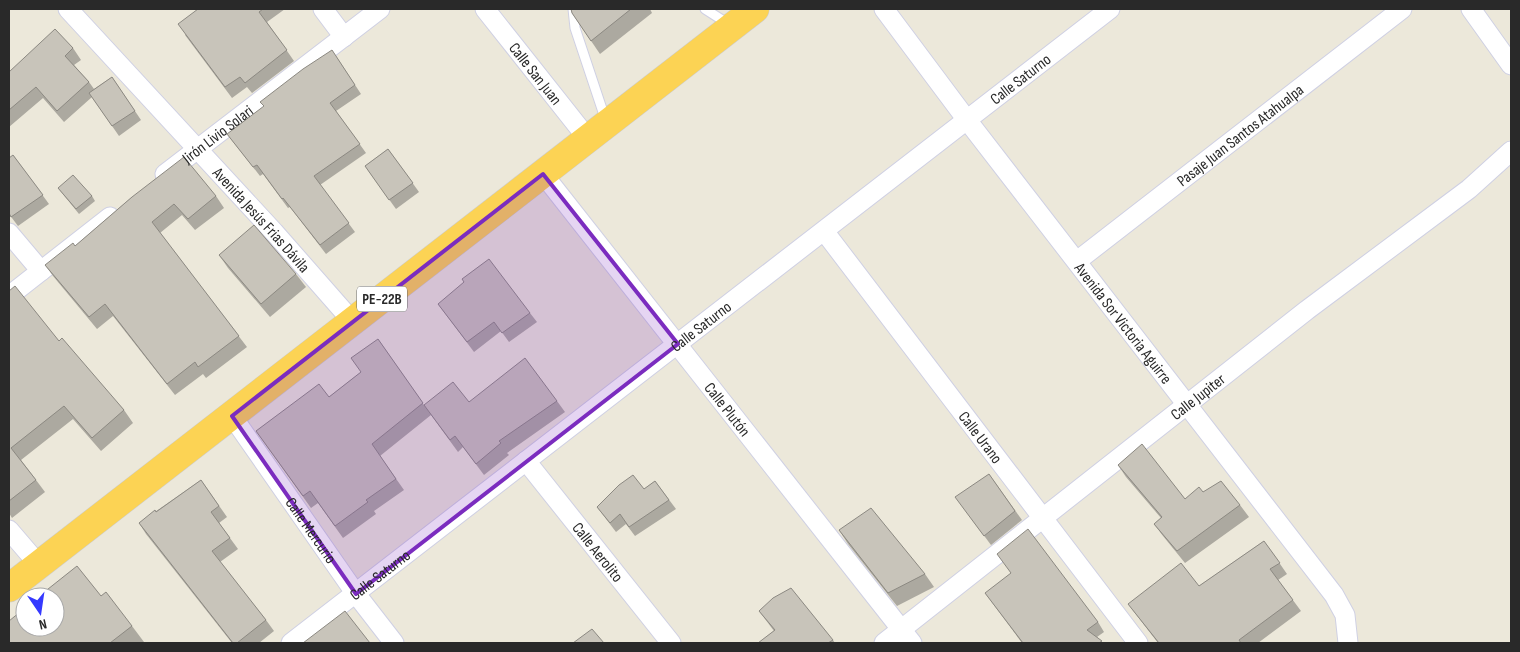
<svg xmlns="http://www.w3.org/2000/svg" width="1520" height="652" viewBox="0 0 1520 652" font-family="'Sofia Sans Condensed',sans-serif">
<rect width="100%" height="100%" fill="#ece8da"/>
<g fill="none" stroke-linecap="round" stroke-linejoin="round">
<g stroke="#cfd0e3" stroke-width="11">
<g id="service">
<polyline points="573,9 575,28 606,121"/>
<polyline points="705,9 730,25"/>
</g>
</g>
<g stroke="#cfd0e3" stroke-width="21">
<g id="minor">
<path id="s1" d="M68 9 274 232 353 322"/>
<polyline points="323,9 344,37"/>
<path id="s2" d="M485 9 588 139"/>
<path id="s3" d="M884 9 967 120 1334 595 1345 615 1348 643"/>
<polyline points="1471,9 1511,65"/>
<path id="s4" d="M165 174 380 9"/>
<path id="s5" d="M543 174 912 643"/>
<path id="s6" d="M824 231 1138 643"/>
<polyline points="9,233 41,271"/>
<path id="s7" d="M1077 261 1402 9"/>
<polyline points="9,296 110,217"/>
<path id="s8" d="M232 416 356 594 394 643"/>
<path id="s9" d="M526 461 671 643"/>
<polyline points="9,530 39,565"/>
<path id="s10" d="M291 643 1110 9"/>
<path id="s11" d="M884 643 1307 310 1469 189 1511 151"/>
</g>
</g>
<g stroke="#ccc" stroke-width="29">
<polyline id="trunk" points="9,588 755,9"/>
</g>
<use href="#service" stroke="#fff" stroke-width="9"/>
<use href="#minor" stroke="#fff" stroke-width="19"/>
<use href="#trunk" stroke="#fcd354" stroke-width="28"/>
</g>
<g fill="#aca9a0">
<polygon points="198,9 285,9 267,22 294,61 252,93 247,87 232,98 185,35"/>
<polygon points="571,9 650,9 652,13 600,54 572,13"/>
<polygon points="73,48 81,60 74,65 89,82 94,89 112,77 141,120 119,136 92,97 64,122 43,98 9,127 9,72"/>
<polygon points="332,50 361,94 336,111 366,153 320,185 355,232 326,254 290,207 288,208 263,174 260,176 227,134 264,107"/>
<polygon points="388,149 419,192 396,209 365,166"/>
<polygon points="13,155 49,204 18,226 9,214"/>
<polygon points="58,188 92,196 95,201 79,214"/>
<polygon points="216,196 224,208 195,230 182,215 160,233 247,347 206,378 203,374 175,395 113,316 97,329 53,276 45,265 75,246 132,197"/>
<polygon points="219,255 296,274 306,287 270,317 228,268"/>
<polygon points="9,291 59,341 124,410 133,423 101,451 73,419 21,460 45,492 12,518 9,513"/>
<polygon points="438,304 530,313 537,322 509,342 501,331 474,352"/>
<polygon points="378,339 424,405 469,402 557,401 565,412 507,453 509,455 484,475 463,447 458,452 431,415 380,456 404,490 374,511 376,514 343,538 318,503 311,508 256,431 329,397 361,372"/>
<polygon points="1118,465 1185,499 1203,492 1240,505 1249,517 1185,563 1163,536 1154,524 1161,518 1126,477"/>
<polygon points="989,474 1022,520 991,545 962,506"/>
<polygon points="201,480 227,517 219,523 238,549 220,562 266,620 274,631 259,643 232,643 146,534 139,523"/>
<polygon points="655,481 676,509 635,536 626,524 616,532 597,507 644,489"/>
<polygon points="839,530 925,574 934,587 897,606 848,544"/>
<polygon points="1264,541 1287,574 1278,580 1301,611 1258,643 1158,643 1128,604 1199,586"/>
<polygon points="985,593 1098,622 1104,632 1097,637 1103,643 1022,643"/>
<polygon points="101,596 132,626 144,642 143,643 9,643"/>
<polygon points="759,611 833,640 835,643 758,643 774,631"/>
</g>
<g fill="#c8c4ba" stroke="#8c8982">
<polygon points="198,9 263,9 259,12 287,50 245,83 240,77 225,87 178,24"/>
<polygon points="571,9 631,9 591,41 572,13"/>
<polygon points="55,29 73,48 65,56 89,82 57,111 36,87 9,110 9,72"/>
<polygon points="332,50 355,85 330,103 360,144 314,176 349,223 320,245 283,198 282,199 257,165 253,167 227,134 264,106 260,102 303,69"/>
<polygon points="112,77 135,111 112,126 89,93"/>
<polygon points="388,149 413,183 389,200 365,166"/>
<polygon points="13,155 43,195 11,217 9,213 9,158"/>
<polygon points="184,157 216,196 188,219 174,204 152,222 239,336 198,367 195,362 167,384 105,304 89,317 45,265 73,243 75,246 132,197"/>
<polygon points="73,175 92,196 76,209 58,188"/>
<polygon points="254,225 296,274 261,304 219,255"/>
<polygon points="489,259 530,313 502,333 494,322 467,342 438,304 464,282 462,279"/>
<polygon points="15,286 59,341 62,338 124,410 92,438 64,406 11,448 36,480 9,501 9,291"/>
<polygon points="378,339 423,403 372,444 396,479 366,500 368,502 335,526 310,491 303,496 256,431 319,384 329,397 361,372 351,358"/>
<polygon points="525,358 557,401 499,441 501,443 476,464 455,436 450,440 424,405 453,382 469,402"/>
<polygon points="1142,444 1185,499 1199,487 1203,492 1221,481 1240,505 1177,551 1154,524 1162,517 1118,465"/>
<polygon points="989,474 1015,511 984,536 955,497"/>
<polygon points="633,475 644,489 655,481 669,500 629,527 620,514 610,523 597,507 619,485"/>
<polygon points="201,480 219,506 211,512 230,538 212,551 266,620 237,643 233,643 139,523 155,510 156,512"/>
<polygon points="871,508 925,574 888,593 839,530"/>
<polygon points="1028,529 1098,622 1087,630 1102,641 1099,643 1023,643 985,593 1011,573 997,554"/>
<polygon points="1264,541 1280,563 1270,569 1293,600 1239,640 1241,643 1170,643 1169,642 1168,643 1159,643 1128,604 1181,563 1199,586"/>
<polygon points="77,566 101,596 106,592 132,626 110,643 9,643 9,621 25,608 25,627 55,627 55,597 38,597"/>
<polygon points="791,588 833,640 828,643 758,643 775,630 759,611 773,598"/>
<polygon points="345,611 370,643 303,643"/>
<polygon points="592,629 604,643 573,643"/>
</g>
<path fill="#7b2cbf" fill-opacity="0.2" stroke="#7b2cbf" stroke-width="4" stroke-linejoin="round" d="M543 174 678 344 356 594 232 416Z"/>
<g text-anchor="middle" stroke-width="5" stroke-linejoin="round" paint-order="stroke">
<rect fill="#fff" stroke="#696969" stroke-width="1" x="357" y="286.5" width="50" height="25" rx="4"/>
<g font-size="15" font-weight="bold" fill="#292929">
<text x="382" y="304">PE-22B</text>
</g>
<g font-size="16" fill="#292929" stroke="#fff">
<text dy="6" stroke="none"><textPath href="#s2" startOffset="82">Calle San Juan</textPath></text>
<text dy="6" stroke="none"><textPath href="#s10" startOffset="922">Calle Saturno</textPath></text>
<text dy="6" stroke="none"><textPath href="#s4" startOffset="66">Jirón Livio Solari</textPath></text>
<text dy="6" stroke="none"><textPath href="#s7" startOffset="206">Pasaje Juan Santos Atahualpa</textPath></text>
<text dy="6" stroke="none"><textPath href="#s1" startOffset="286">Avenida Jesús Frias Dávila</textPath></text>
<text dy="6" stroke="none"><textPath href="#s3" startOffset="395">Avenida Sor Victoria Aguirre</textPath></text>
<text dy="6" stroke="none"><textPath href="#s10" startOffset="518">Calle Saturno</textPath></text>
<text dy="6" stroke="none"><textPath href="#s11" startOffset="399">Calle Jupiter</textPath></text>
<text dy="6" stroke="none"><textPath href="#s5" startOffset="299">Calle Plutón</textPath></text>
<text dy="6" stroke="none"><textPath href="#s6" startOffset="259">Calle Urano</textPath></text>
<text dy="6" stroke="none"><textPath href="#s8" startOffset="139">Calle Mercurio</textPath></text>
<text dy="6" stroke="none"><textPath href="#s9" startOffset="116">Calle Aerolito</textPath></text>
<text dy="6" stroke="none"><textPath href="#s10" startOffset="112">Calle Saturno</textPath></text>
</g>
</g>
<rect width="1520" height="652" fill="none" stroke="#292929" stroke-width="20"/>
<g transform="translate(40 612) rotate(167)"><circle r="24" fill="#ffffff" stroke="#a9a9a9"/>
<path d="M0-4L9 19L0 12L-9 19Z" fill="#3539ff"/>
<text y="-8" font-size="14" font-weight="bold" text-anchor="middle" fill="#292929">N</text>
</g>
</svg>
